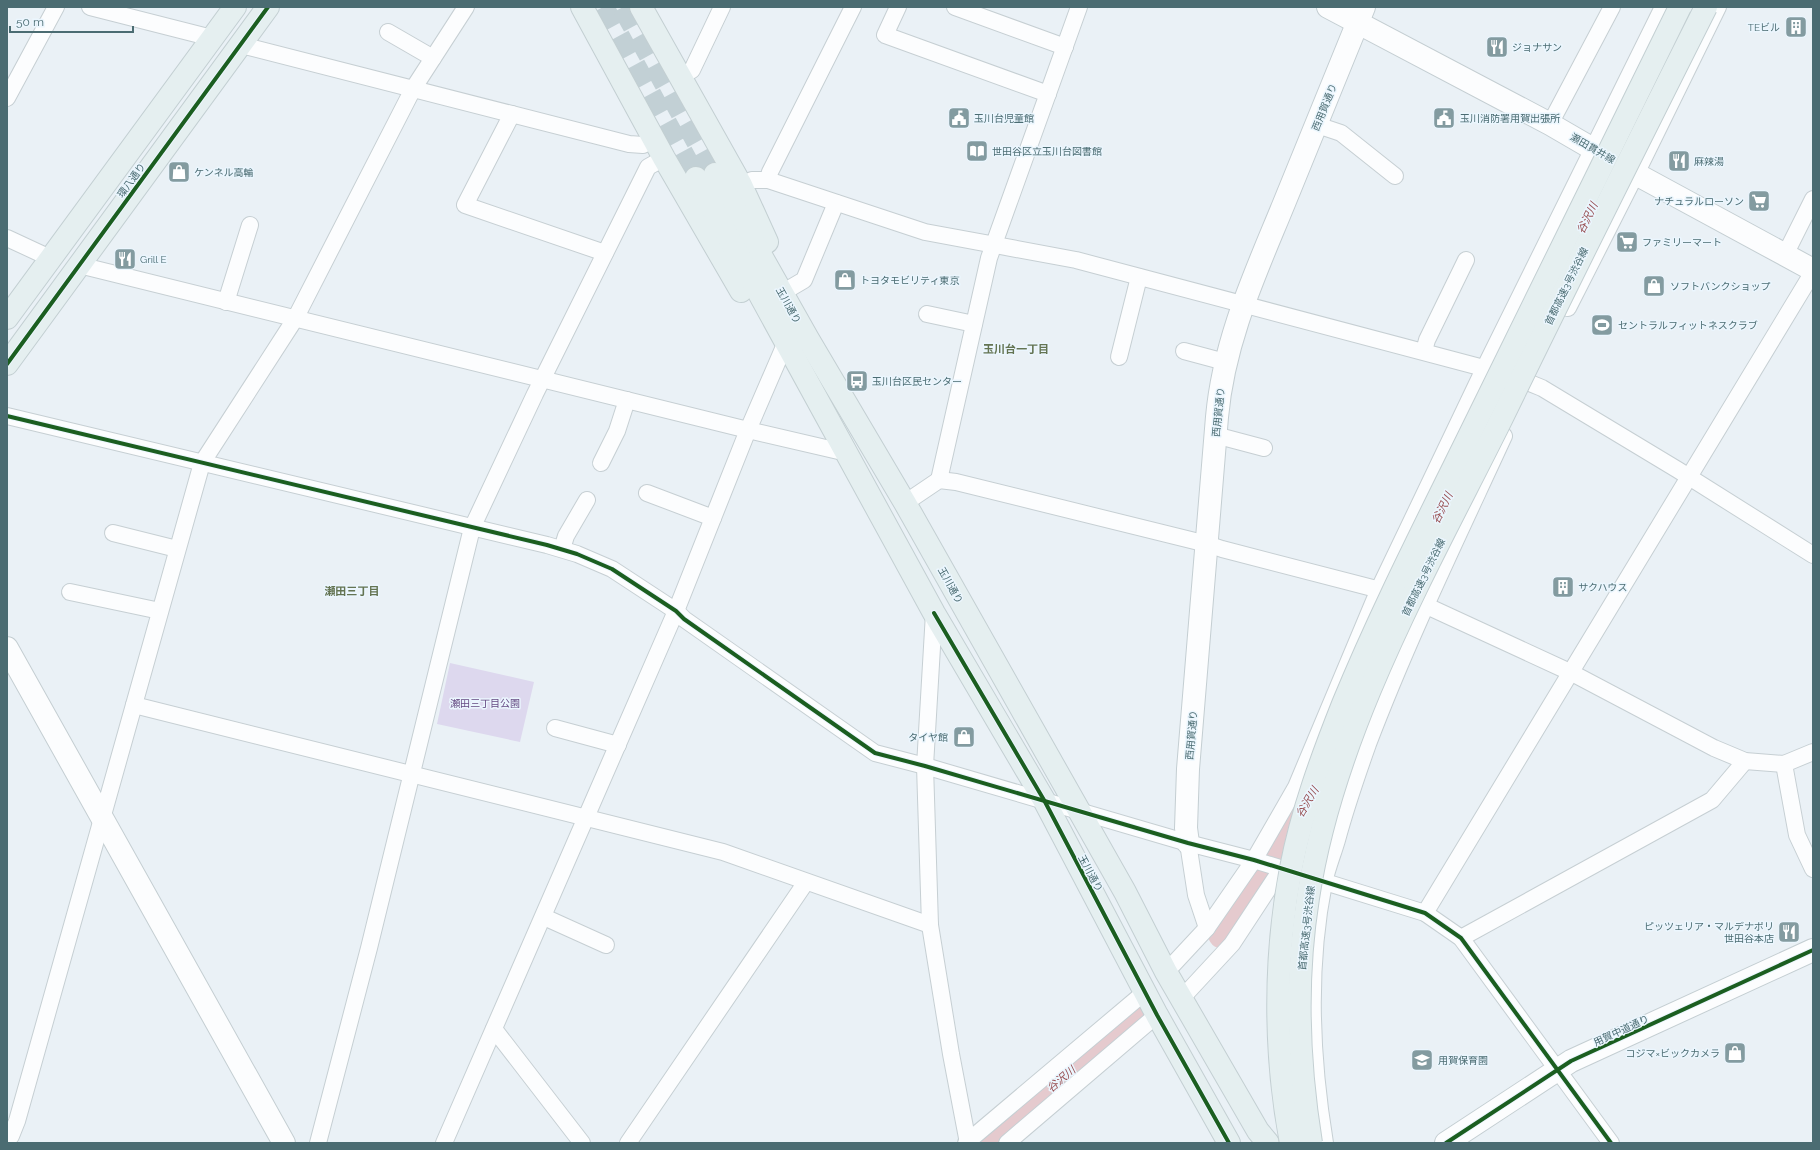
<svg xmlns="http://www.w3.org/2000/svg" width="1820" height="1150" viewBox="0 0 1820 1150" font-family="Raleway,'Noto Sans JP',sans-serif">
<rect width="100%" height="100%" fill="#eaf1f6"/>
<polygon fill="#ddd8ee" points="450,663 534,682 520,742 437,724"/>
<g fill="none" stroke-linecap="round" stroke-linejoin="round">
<g stroke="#e5cace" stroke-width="30">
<polyline points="1273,857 1309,801"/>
<polyline points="1223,934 1261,877"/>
<polyline points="986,1143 1136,1016"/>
</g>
<g stroke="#c2d0d5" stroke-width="22" stroke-dasharray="22 11" stroke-linecap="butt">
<polyline points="603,7 696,178"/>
<polyline points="623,7 715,174"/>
</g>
<g stroke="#c6cfd3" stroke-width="18">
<g id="street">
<polyline points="90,7 212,38"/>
<polyline points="898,7 885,35 1048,94"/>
<polyline points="955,7 1065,47"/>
<polyline points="388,32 433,58"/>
<polyline points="241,45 629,144 643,145 654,139"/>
<polyline points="680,77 692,70 722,7"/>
<polyline points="7,98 56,7"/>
<polyline points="512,114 465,205 605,253"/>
<polyline points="1550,124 1612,7"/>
<polyline points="1317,125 1341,133 1395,176"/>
<polyline points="768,180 770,172 853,7"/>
<polyline points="741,185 752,180 768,180 925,232 1076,260 1510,375 1542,388 1678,470 1813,555"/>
<polyline points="7,238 50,258"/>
<polyline points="1785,255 1813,199"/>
<polyline points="79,265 748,430 847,453"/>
<polyline points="787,290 804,280 836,203"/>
<polyline points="226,302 250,225"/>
<polyline points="1568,308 1636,174 1718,7"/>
<polyline points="927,314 974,324"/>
<polyline points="1184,351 1225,362"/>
<polyline points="1424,351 1427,340 1466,260"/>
<polyline points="1119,357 1139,277"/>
<polyline points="7,416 547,545 577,554 612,569 676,611 684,619 875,753 925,766 1188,843 1254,860 1425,913 1461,938 1611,1143"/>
<polyline points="1215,435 1264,448"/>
<polyline points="601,463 617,431 627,400"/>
<polyline points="939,480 989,258 1079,7"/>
<polyline points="647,493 713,518"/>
<polyline points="905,503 939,480 956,482 1207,544 1222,549 1388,592"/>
<polyline points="113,533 177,549"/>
<polyline points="562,549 566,536 587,500"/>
<polyline points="70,592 160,611"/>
<polyline points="1416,601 1572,673 1714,748 1745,761 1784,764 1813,752"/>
<polyline points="934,613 925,766 930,925 951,1054 968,1143"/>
<polyline points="134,705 723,852 930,925"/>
<polyline points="555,728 618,745"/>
<polyline points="1784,764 1797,835 1813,869"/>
<polyline points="1188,843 1196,895 1207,928"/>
<polyline points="1425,913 1813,272"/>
<polyline points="544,917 606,945"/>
<polyline points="1461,938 1712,800 1745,761"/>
<polyline points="1166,972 1207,928 1254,860 1296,787 1379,589 1485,367 1663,7"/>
<polyline points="1181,999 1232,944 1282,868"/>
<polyline points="494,1029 582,1143"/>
<polyline points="7,1140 11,1136 17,1121 202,463 295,319 413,89 466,7"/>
<polyline points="318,1143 369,948 472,528 535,394 648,167 664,158"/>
<polyline points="444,1143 676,611 748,430 786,342"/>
<polyline points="628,1143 806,882"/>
<polyline points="966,1143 1145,992"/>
<polyline points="1007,1143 1157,1015"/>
<path d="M1325 1143C1311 1058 1307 968 1324 883 1327 868 1333 854 1337 840 1346 807 1357 775 1368 744 1408 639 1457 538 1504 436"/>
</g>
</g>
<g stroke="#c4ced2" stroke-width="24">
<g id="secondary">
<polyline points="1328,7 1550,124 1636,174 1813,270"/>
<polyline points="7,648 284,1143"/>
<path d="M1188 843 1186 828 1188 769 1217 417C1224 339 1256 272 1285 201 1312 136 1337 72 1364 7"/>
<polyline points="1446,1143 1571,1061 1813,950"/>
</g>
</g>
<g stroke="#c3cfd2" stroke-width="24">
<g id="highway">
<polyline points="582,7 664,158 741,291"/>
<polyline points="641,7 741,185 767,242"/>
<polyline points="715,174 808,339 905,503 1125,892 1166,972 1258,1131 1268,1143"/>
<polyline points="696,178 934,613 1044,800 1157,1015 1229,1143"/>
<polyline points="7,318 235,7"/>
<polyline points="7,364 268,7"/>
</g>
</g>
<use href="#street" stroke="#fcfdfe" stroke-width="16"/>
<use href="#secondary" stroke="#fcfdfe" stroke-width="22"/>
<use href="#highway" stroke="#e5eff0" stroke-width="22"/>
<g stroke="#c3cfd2" stroke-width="24" stroke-linecap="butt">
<g id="highway-bridge">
<path d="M1291 1143C1274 1053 1274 957 1291 868 1302 811 1322 757 1343 704 1382 609 1429 518 1474 426 1543 286 1611 147 1680 7"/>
<path d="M1311 1143C1298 1062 1295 979 1308 898 1333 733 1424 574 1498 426 1566 286 1636 146 1706 7"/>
</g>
</g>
<use href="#highway-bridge" stroke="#e5eff0" stroke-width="22"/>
<g stroke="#ebf6fe" stroke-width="6">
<g id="cycleway">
<polyline points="7,364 268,7"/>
<polyline points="7,416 547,545 577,554 612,569 676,611 684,619 875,753 925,766 1188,843 1254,860 1425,913 1461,938 1611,1143"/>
<polyline points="934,613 1044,800 1157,1015 1229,1143"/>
<polyline points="1446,1143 1571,1061 1813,950"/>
</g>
</g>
<use href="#cycleway" stroke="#1b5e20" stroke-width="4"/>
</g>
<defs>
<g id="building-square" transform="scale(1.15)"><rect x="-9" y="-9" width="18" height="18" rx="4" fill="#839ba0" stroke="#ebf6fe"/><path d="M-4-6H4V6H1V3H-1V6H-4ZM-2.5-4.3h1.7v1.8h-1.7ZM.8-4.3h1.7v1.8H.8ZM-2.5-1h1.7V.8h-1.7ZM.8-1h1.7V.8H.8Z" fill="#fff"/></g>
<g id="restaurant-square" transform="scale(1.15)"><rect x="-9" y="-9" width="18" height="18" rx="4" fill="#839ba0" stroke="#ebf6fe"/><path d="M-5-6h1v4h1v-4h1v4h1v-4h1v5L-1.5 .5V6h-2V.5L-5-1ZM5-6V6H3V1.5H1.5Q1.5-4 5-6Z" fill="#fff"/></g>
<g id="civic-square" transform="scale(1.15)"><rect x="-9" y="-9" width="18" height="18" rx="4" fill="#839ba0" stroke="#ebf6fe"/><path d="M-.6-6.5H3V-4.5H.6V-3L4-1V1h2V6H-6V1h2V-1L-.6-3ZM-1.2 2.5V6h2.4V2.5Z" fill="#fff"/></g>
<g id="library-square" transform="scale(1.15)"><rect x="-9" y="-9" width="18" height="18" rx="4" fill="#839ba0" stroke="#ebf6fe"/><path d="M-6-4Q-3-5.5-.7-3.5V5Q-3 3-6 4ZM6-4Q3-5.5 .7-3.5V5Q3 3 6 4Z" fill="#fff"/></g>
<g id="shop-square" transform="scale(1.15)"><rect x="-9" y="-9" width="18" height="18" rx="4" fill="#839ba0" stroke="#ebf6fe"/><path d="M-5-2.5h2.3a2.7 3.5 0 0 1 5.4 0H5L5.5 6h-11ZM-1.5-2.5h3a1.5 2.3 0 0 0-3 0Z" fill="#fff"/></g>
<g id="supermarket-square" transform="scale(1.15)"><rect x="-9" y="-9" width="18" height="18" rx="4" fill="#839ba0" stroke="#ebf6fe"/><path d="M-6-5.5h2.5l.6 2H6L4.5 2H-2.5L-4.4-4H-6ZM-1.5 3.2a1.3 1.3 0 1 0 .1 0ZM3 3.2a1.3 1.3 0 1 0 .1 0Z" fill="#fff"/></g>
<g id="stadium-square" transform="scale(1.15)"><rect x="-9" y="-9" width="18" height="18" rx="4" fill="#839ba0" stroke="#ebf6fe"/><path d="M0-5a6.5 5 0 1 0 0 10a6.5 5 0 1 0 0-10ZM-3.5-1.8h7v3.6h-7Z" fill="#fff"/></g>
<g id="bus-square" transform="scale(1.15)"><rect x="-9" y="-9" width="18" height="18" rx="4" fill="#839ba0" stroke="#ebf6fe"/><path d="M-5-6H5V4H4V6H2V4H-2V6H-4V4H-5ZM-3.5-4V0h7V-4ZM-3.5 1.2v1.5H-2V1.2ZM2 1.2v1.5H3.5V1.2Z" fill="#fff"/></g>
<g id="school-square" transform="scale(1.15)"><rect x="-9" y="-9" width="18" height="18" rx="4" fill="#839ba0" stroke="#ebf6fe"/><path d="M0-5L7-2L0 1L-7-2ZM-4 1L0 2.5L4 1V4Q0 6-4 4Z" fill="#fff"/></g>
</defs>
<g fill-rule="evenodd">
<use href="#building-square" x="1796" y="27"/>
<use href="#restaurant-square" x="1497" y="47"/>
<use href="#civic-square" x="959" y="118"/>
<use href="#civic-square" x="1444" y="118"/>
<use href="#library-square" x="977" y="151"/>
<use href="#restaurant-square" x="1679" y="161"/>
<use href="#shop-square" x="179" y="172"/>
<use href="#supermarket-square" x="1759" y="201"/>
<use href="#supermarket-square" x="1627" y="242"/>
<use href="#restaurant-square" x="125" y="259"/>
<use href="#shop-square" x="845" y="280"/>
<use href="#shop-square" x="1654" y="286"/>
<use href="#stadium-square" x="1602" y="325"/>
<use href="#bus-square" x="857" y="381"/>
<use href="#building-square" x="1563" y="587"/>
<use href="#shop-square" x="964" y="737"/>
<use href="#restaurant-square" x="1789" y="932"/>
<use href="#shop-square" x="1735" y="1053"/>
<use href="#school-square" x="1422" y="1060"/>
</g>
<g text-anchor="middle" stroke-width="3" stroke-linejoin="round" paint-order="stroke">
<g font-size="10" fill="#4b6c72" stroke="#ebf6fe" text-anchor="start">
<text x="1780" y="31" text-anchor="end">TEビル</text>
<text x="1512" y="51">ジョナサン</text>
<text x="974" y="122">玉川台児童館</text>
<text x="1460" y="122">玉川消防署用賀出張所</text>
<text x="992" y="155">世田谷区立玉川台図書館</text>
<text x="1694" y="165">麻辣湯</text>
<text x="194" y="176">ケンネル高輪</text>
<text x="1744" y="205" text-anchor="end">ナチュラルローソン</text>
<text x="1642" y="246">ファミリーマート</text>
<text x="140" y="263">Grill E</text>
<text x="860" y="284">トヨタモビリティ東京</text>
<text x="1670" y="290">ソフトバンクショップ</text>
<text x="1618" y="329">セントラルフィットネスクラブ</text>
<text x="872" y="385">玉川台区民センター</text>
<text x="1578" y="591">サクハウス</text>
<text x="948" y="741" text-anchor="end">タイヤ館</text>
<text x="1774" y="930" text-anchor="end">ピッツェリア・マルデナポリ<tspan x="1774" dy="12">世田谷本店</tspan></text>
<text x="1720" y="1057" text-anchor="end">コジマ×ビックカメラ</text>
<text x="1438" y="1064">用賀保育園</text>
</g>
<g font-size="10" fill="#4b6c72" stroke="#ebf6fe">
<text transform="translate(1324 107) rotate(-68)" y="4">西用賀通り</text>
<text transform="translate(1593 148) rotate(30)" y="4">瀬田貫井線</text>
<text transform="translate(131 180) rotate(-54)" y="4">環八通り</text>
<text transform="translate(1566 286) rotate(-64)" y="4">首都高速3号渋谷線</text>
<text transform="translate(789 305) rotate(61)" y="4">玉川通り</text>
<text transform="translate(1218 412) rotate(-84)" y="4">西用賀通り</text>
<text transform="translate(1423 577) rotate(-64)" y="4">首都高速3号渋谷線</text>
<text transform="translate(951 585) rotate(61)" y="4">玉川通り</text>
<text transform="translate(1191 735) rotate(-85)" y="4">西用賀通り</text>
<text transform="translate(1091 873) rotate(62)" y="4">玉川通り</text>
<text transform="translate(1306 928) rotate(-84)" y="4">首都高速3号渋谷線</text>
<text transform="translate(1621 1030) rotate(-25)" y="4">用賀中道通り</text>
</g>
<g font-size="10" fill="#664a83" stroke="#ebf6fe">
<text x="485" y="707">瀬田三丁目公園</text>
</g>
<g font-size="11" font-style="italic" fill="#995053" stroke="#ebf6fe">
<text transform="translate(1587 218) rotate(-64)" y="4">谷沢川</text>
<text transform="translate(1442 508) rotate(-64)" y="4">谷沢川</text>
<text transform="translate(1307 802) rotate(-59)" y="4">谷沢川</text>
<text transform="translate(1061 1079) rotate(-40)" y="4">谷沢川</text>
</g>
<g font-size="11" font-weight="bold" fill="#647452" stroke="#ebf6fe">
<text x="1016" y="353">玉川台一丁目</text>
<text x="352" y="595">瀬田三丁目</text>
</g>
</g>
<rect width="1820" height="1150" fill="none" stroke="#4b6c72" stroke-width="16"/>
<path d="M10 26v6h123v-6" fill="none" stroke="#4b6c72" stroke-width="2"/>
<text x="16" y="26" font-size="12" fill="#4b6c72" stroke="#ebf6fe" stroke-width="3" paint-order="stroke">50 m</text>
</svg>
